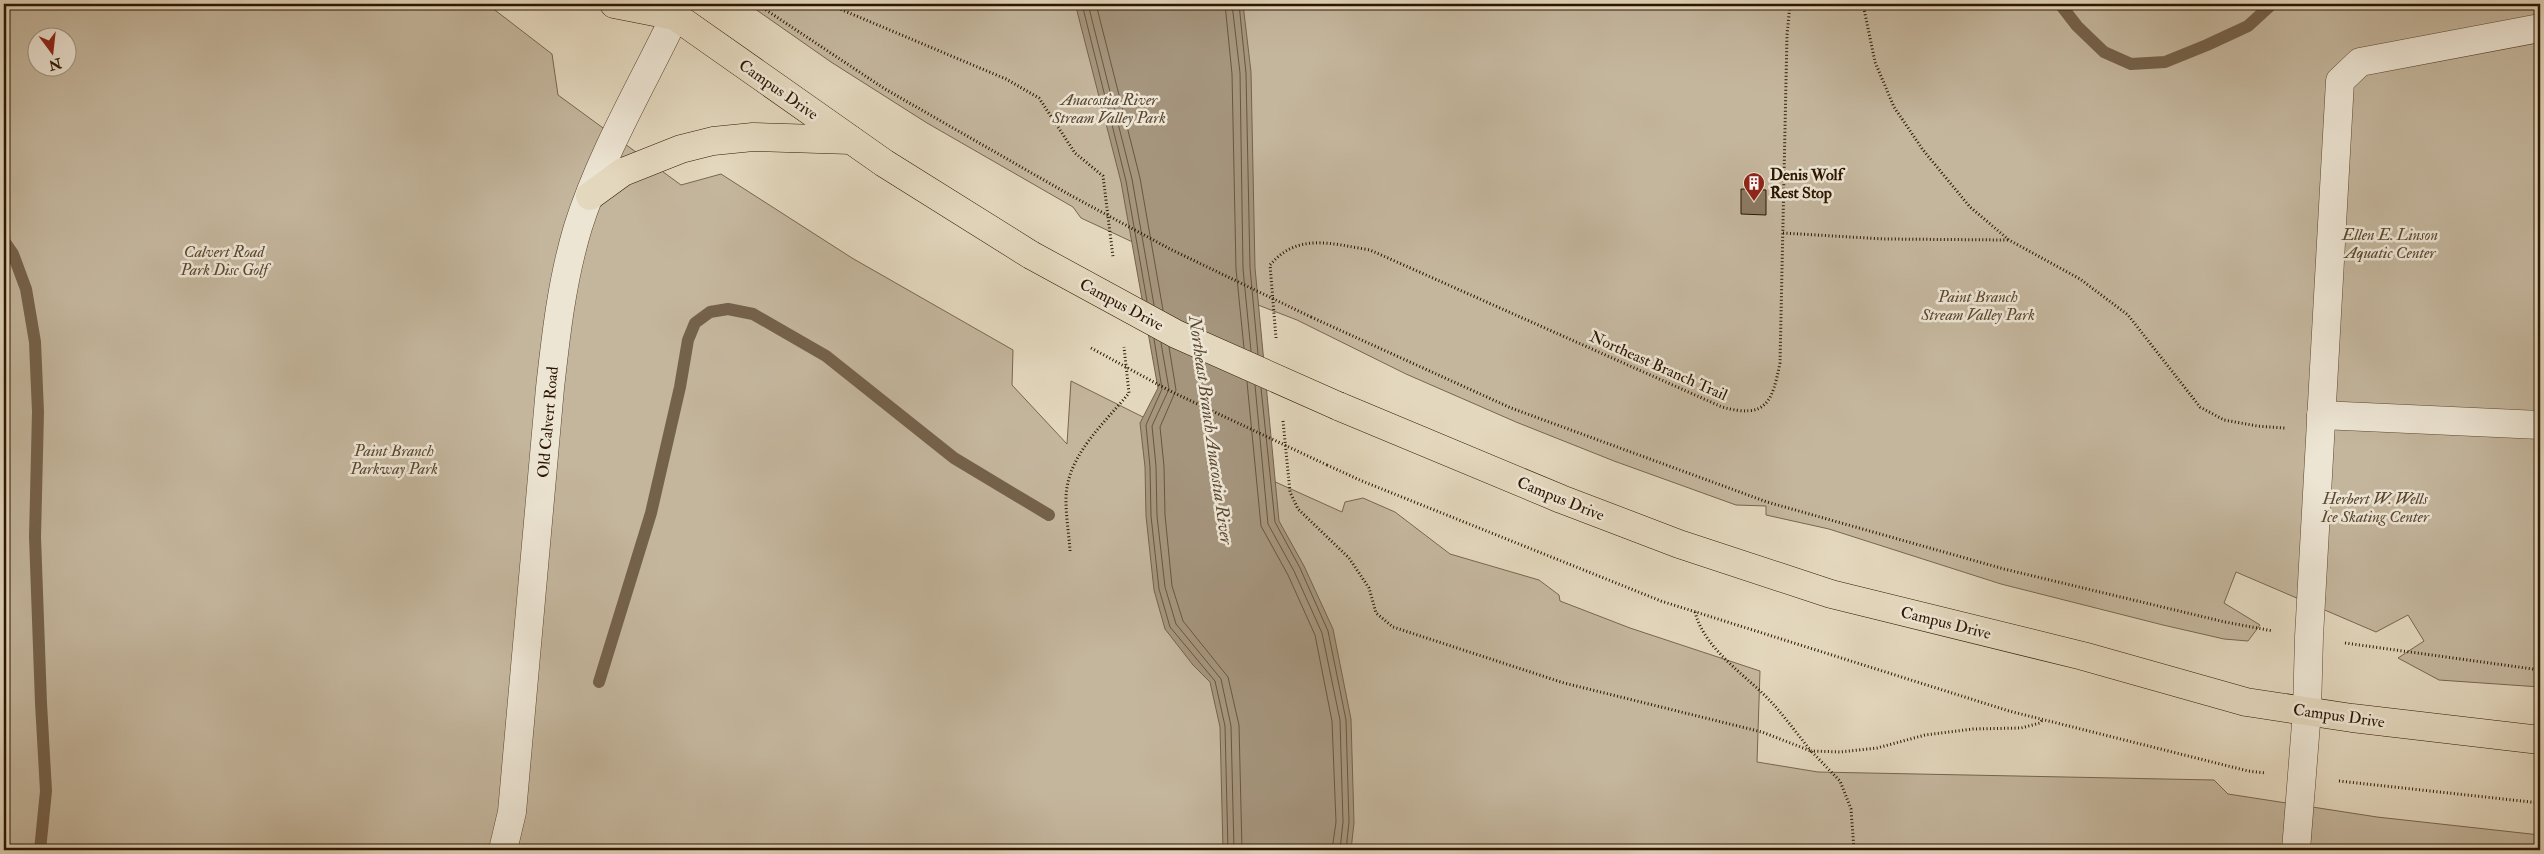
<svg xmlns="http://www.w3.org/2000/svg" width="2544" height="854" viewBox="0 0 2544 854" font-family="'IM FELL Double Pica',serif">
<rect width="100%" height="100%" fill="#e3d7bd"/>
<filter id="stains"><feTurbulence type="fractalNoise" baseFrequency=".004" numOctaves="4"/><feColorMatrix values="0 0 0 0 .2 0 0 0 0 .09 0 0 0 0 .02 0 0 0 .5 -.17"/></filter>
<radialGradient id="worn" r=".72"><stop offset=".6" stop-color="#630" stop-opacity="0"/><stop offset="1" stop-color="#630" stop-opacity=".3"/></radialGradient>
<g fill="#c4b69d" stroke="#78664e" fill-rule="evenodd">
<path d="M4 4H487L552 54 558 95 681 185 721 174 852 258 1013 350 1012 385 1067 444 1071 381 1251 471 1342 512 1345 502 1363 498 1395 512 1450 554 1539 580 1559 595 1560 601 1630 628 1760 671 1757 762 1818 772 2214 780 2228 794 2377 817 2540 835V850H4ZM38 38H68V68H38Z"/>
<polygon points="748,4 2540,4 2540,687 2439,680 2398,658 2424,641 2408,615 2376,632 2236,572 2224,603 2260,625 2248,641 2224,639 2163,625 2001,584 1829,529 1766,515 1766,506 1736,505 1614,461 1516,422 1406,374 1297,320 1258,305 1255,299 1081,218 1073,207 927,123 831,62"/>
</g>
<polygon fill="#a5957d" stroke="#75624b" points="1077,4 1243,4 1251,72 1255,268 1279,521 1304,566 1333,629 1351,719 1354,823 1351,850 1223,850 1220,727 1210,682 1193,665 1165,629 1154,590 1146,516 1145,467 1140,423 1158,388 1121,182 1077,11"/>
<g fill="none" stroke-linecap="round" stroke-linejoin="round">
<g stroke="#68563e" stroke-width="1">
<polyline points="1082,4 1126,181 1147,301"/>
<polyline points="1088,4 1132,179 1154,305"/>
<polyline points="1096,4 1140,178 1163,310"/>
<polyline points="1225,4 1232,74 1236,269 1244,348"/>
<polyline points="1232,4 1240,73 1243,269 1251,351"/>
<polyline points="1239,4 1246,73 1250,268 1258,354"/>
<polyline points="1154,339 1162,389 1146,425 1150,467 1151,516 1159,589 1170,627 1215,681 1225,726 1228,850"/>
<polyline points="1161,343 1169,389 1152,426 1156,466 1157,516 1165,587 1176,624 1221,679 1231,726 1234,850"/>
<polyline points="1169,347 1176,390 1160,427 1164,466 1165,515 1172,586 1183,621 1228,677 1239,725 1242,850"/>
<polyline points="1247,382 1261,526 1288,575 1315,635 1332,721 1336,822 1332,850"/>
<polyline points="1255,385 1268,524 1294,571 1322,633 1340,720 1343,822 1340,850"/>
<polyline points="1261,388 1275,522 1300,568 1328,631 1346,720 1349,822 1346,850"/>
</g>
<g stroke="#75624b" stroke-width="12">
<polyline points="2060,4 2077,26 2104,52 2131,64 2165,62 2207,45 2248,26 2272,4"/>
<polyline points="4,241 13,254 26,289 35,342 38,412 35,537 41,703 46,791 40,850"/>
<polyline points="599,682 651,513 680,387 688,340 695,323 710,312 728,309 753,314 826,356 954,458 1049,515"/>
</g>
</g>
<polygon fill="#8b7a62" stroke="#2c1600" points="1741,189 1766,190 1766,215 1741,214"/>
<g fill="none" stroke-linecap="round" stroke-linejoin="round">
<g stroke="#5a462f" stroke-width="29">
<g id="minor">
<polyline points="2321,415 2540,425"/>
<path d="M503 850 512 812 550 388C556 334 562 280 578 227 601 154 642 85 675 16"/>
<polyline points="2296,850 2307,711 2309,637 2340,81 2360,62 2540,28"/>
</g>
</g>
<g stroke="#2c1600" stroke-width="29">
<g id="major">
<polyline points="614,4 675,16"/>
<polyline points="666,4 675,16 884,163 1031,255"/>
<polyline points="590,196 623,172 681,149 713,141 753,137 851,140"/>
<polyline points="1338,406 1561,499 1679,544 1831,594 2083,656 2246,702 2352,718 2540,740"/>
</g>
</g>
<g stroke="#2c1600" stroke-width="3" stroke-dasharray="1 2.5" stroke-linecap="butt">
<polyline points="757,4 885,89 1070,195"/>
<polyline points="828,4 1006,79 1039,98 1075,153 1103,176 1113,257"/>
<polyline points="1863,4 1875,62 1894,107 1923,150 1970,207 2009,240 2080,279 2128,315 2200,407 2224,420 2257,426 2285,428"/>
<polyline points="1783,233 1884,239 2008,240"/>
<polyline points="1311,317 1511,408 1767,502 2004,569 2225,622 2273,631"/>
<path d="M1276 338 1270 265C1298 232 1332 244 1370 250L1722 407C1766 419 1772 403 1780 363L1787 35 1790 4"/>
<polyline points="1283,421 1290,492 1298,509 1349,558 1369,588 1376,613 1393,627 1564,683 1762,732 1811,751 1840,781 1851,809 1854,850"/>
<polyline points="1327,465 1362,481 1661,601 2009,711 2248,771 2265,773"/>
<path d="M1070 551C1069 535 1066 517 1066 501 1065 457 1104 424 1129 393L1124 347"/>
<path d="M1695 612C1705 651 1748 676 1774 705 1787 720 1799 736 1811 751L1840 752 1877 748 1925 735 1973 729 2021 728 2040 723 2043 719"/>
<polyline points="2345,643 2540,670"/>
<polyline points="2339,781 2540,803"/>
</g>
<use href="#minor" stroke="#ede5d4" stroke-width="28"/>
<use href="#major" stroke="#e3d7bd" stroke-width="28"/>
<g stroke="#2c1600" stroke-width="29" stroke-linecap="butt">
<polyline id="major-bridge" points="1031,255 1176,334 1338,406"/>
</g>
<g stroke="#2c1600" stroke-width="3" stroke-dasharray="1 2.5" stroke-linecap="butt">
<polyline points="1070,195 1170,249 1311,317"/>
<polyline points="1091,348 1172,392 1327,465"/>
</g>
<use href="#major-bridge" stroke="#e3d7bd" stroke-width="28"/>
</g>
<defs>
<g id="building-pin" transform="scale(1.125)"><path d="M0 17L-7.5 6A9.5 9.5 0 1 1 7.5 6Z" fill="#8f2418" stroke="#ede5d4"/><path d="M-4-6H4V6H1V3H-1V6H-4ZM-2.5-4.3h1.7v1.8h-1.7ZM.8-4.3h1.7v1.8H.8ZM-2.5-1h1.7V.8h-1.7ZM.8-1h1.7V.8H.8Z" fill="#fff"/></g>
</defs>
<g fill-rule="evenodd">
<use href="#building-pin" x="1754" y="183"/>
</g>
<g text-anchor="middle" stroke-width="5" stroke-linejoin="round" paint-order="stroke">
<g font-size="16" fill="#2c1600" stroke="#ede5d4">
<text transform="translate(779 89) rotate(35)" y="6">Campus Drive</text>
<text transform="translate(1122 304) rotate(28)" y="6">Campus Drive</text>
<text transform="translate(1659 365) rotate(24)" y="6">Northeast Branch Trail</text>
<text transform="translate(547 422) rotate(-85)" y="6">Old Calvert Road</text>
<text transform="translate(1561 498) rotate(22)" y="6">Campus Drive</text>
<text transform="translate(1946 622) rotate(14)" y="6">Campus Drive</text>
<text transform="translate(2339 715) rotate(8)" y="6">Campus Drive</text>
</g>
<g font-size="16" font-style="italic" fill="#5a462f" stroke="#ede5d4">
<text x="1109" y="105">Anacostia River<tspan x="1109" dy="18">Stream Valley Park</tspan></text>
<text x="2390" y="240">Ellen E. Linson<tspan x="2390" dy="18">Aquatic Center</tspan></text>
<text x="224" y="257">Calvert Road<tspan x="224" dy="18">Park Disc Golf</tspan></text>
<text x="1978" y="302">Paint Branch<tspan x="1978" dy="18">Stream Valley Park</tspan></text>
<text x="394" y="456">Paint Branch<tspan x="394" dy="18">Parkway Park</tspan></text>
<text x="2375" y="504">Herbert W. Wells<tspan x="2375" dy="18">Ice Skating Center</tspan></text>
</g>
<g font-size="16" font-weight="bold" fill="#2c1600" stroke="#ede5d4" text-anchor="start">
<text x="1770" y="180">Denis Wolf<tspan x="1770" dy="18">Rest Stop</tspan></text>
</g>
<g font-size="18" font-style="italic" fill="#5c4932" stroke="#ede5d4">
<text transform="translate(1211 430) rotate(82)" y="6">Northeast Branch Anacostia River</text>
</g>
</g>
<rect width="2544" height="854" fill="none" stroke="#e3d7bd" stroke-width="20"/>
<rect x="5" y="5" width="2534" height="844" fill="none" stroke="#2c1600" stroke-width="2.5"/>
<rect x="10" y="10" width="2524" height="834" fill="none" stroke="#2c1600"/>
<g transform="translate(52 52) rotate(165)"><circle r="24" fill="#ede5d4" stroke="#a0927f"/>
<path d="M0-4L9 19L0 12L-9 19Z" fill="#8f2418"/>
<text y="-8" font-size="14" font-weight="bold" text-anchor="middle" fill="#2c1600">N</text>
</g>
<rect width="100%" height="100%" filter="url(#stains)"/>
<rect width="100%" height="100%" fill="url(#worn)"/>
</svg>
